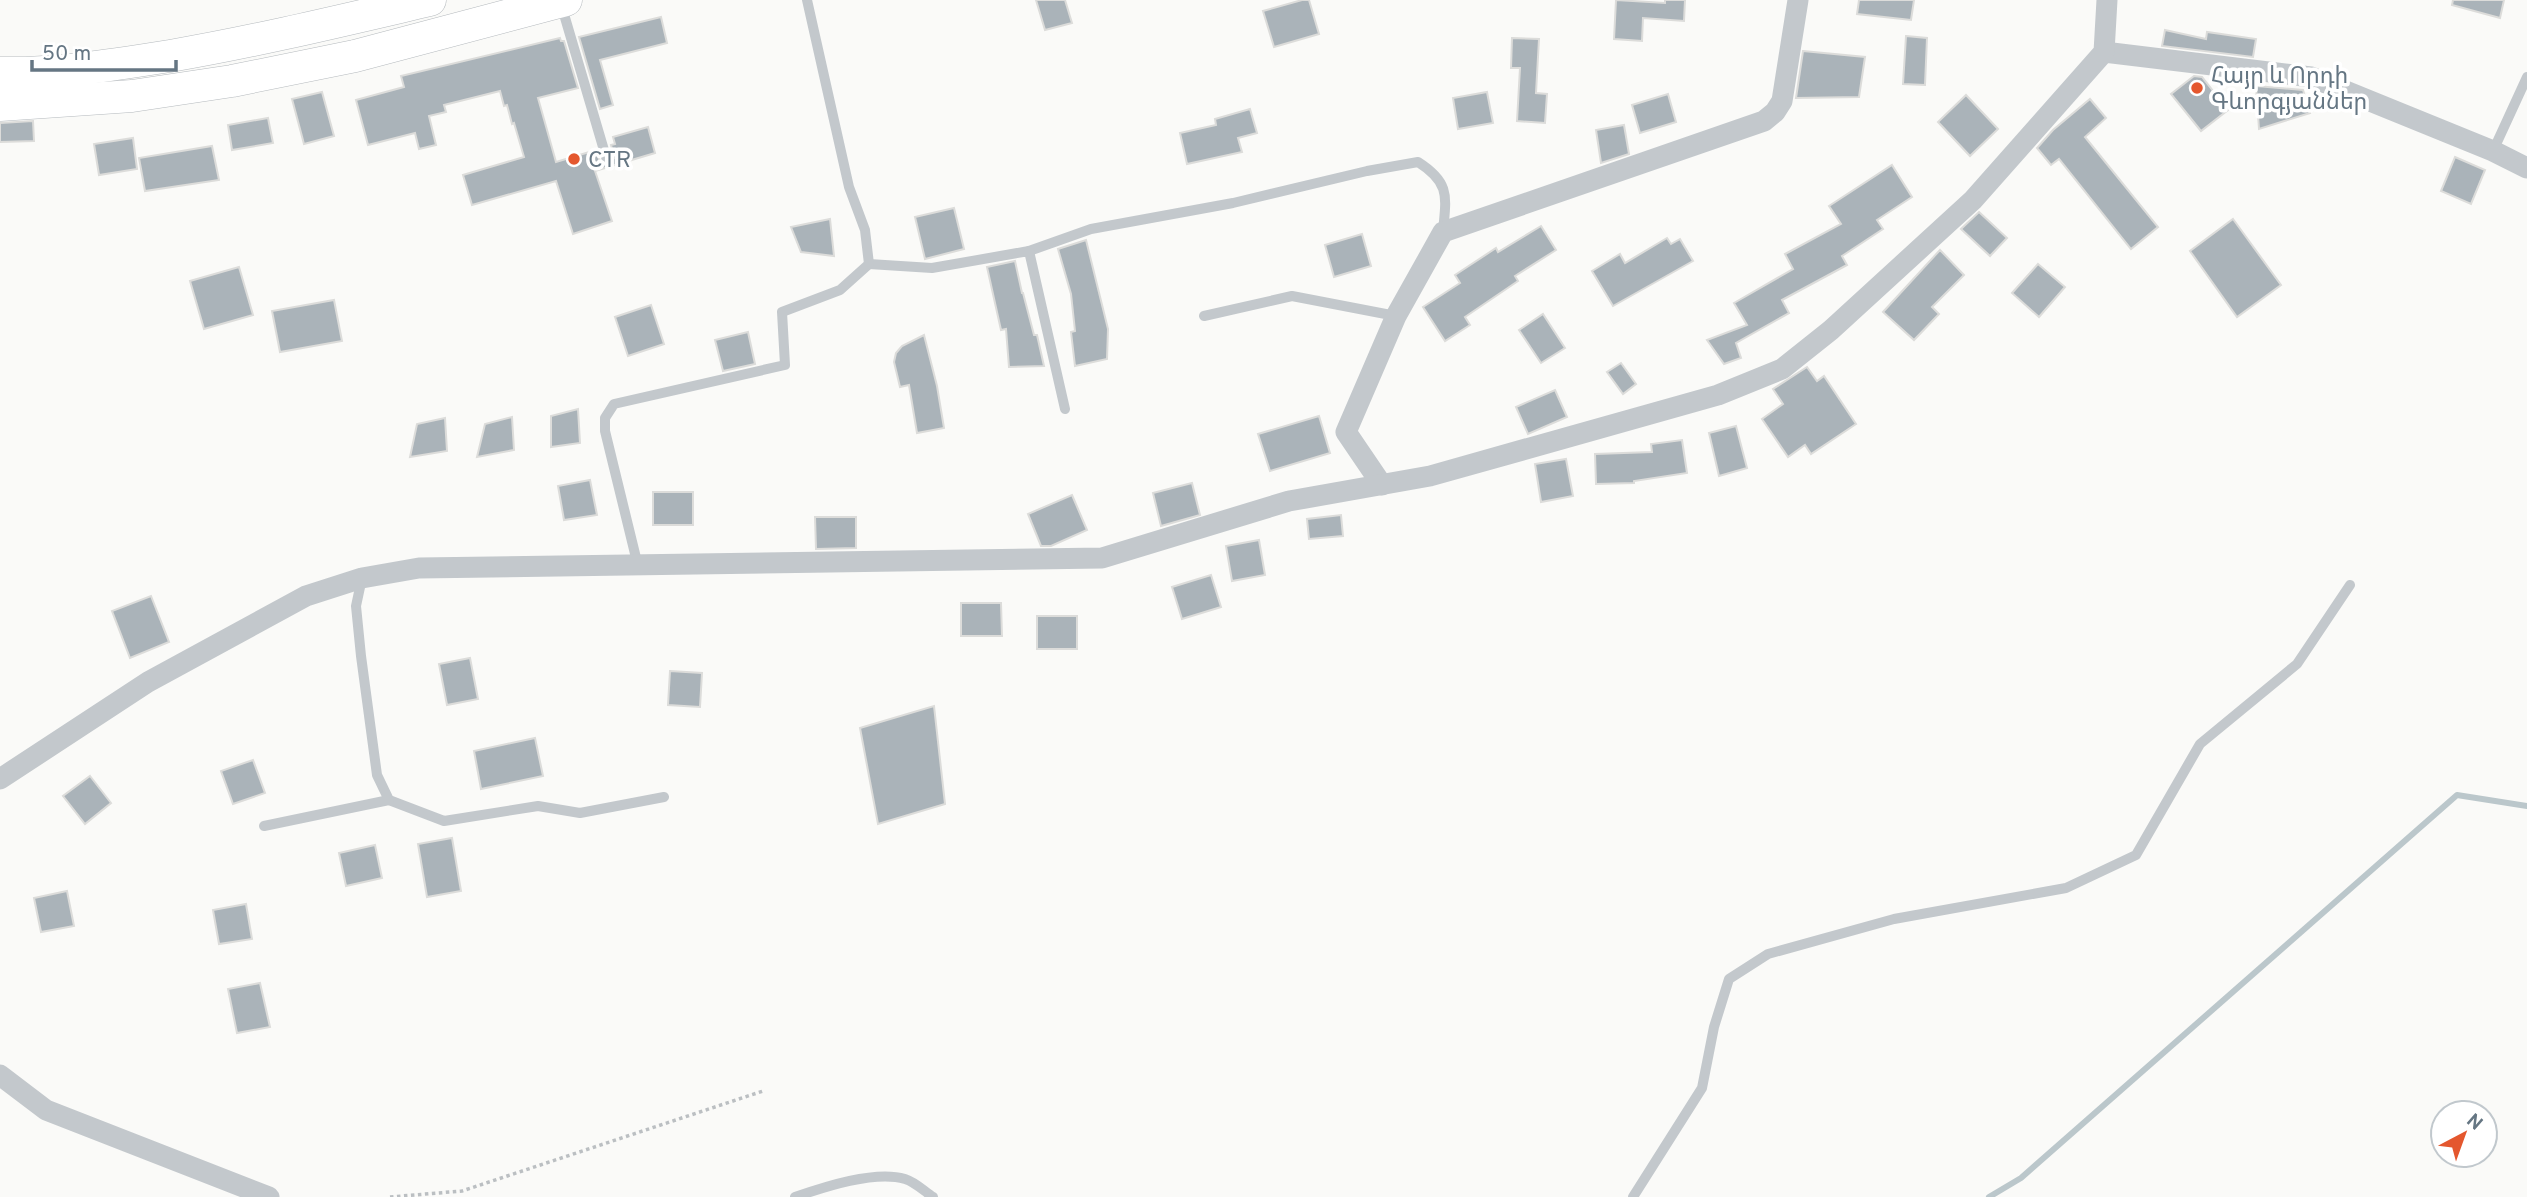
<svg xmlns="http://www.w3.org/2000/svg" width="2527" height="1197" viewBox="0 0 2527 1197" font-family="Overpass,'Noto Sans Armenian',sans-serif">
<rect width="100%" height="100%" fill="#fafaf8"/>
<g fill="none" stroke-linecap="round" stroke-linejoin="round">
<polyline stroke="#bbc7cb" stroke-width="6" points="1989,1197 2021,1178 2457,795 2527,806"/>
</g>
<g fill="#aab3b9" stroke="#dcdcda" stroke-width="2">
<polygon points="1036,0 1065,0 1072,23 1045,30"/>
<polygon points="1302,0 1309,0 1319,34 1274,47 1263,11"/>
<polygon points="1616,0 1665,3 1665,0 1685,0 1684,21 1643,18 1642,41 1614,39"/>
<polygon points="1859,0 1914,0 1911,20 1857,14"/>
<polygon points="2453,0 2504,0 2500,18 2452,5"/>
<polygon points="661,17 667,43 600,60 613,105 600,109 579,37"/>
<polygon points="2165,30 2206,39 2207,32 2256,39 2253,57 2162,46"/>
<polygon points="1906,36 1927,38 1925,85 1903,84"/>
<polygon points="560,38 561,41 564,41 578,88 538,98 556,162 596,150 600,162 609,164 614,158 611,145 615,144 613,137 648,127 655,153 595,171 612,221 573,234 556,181 472,205 463,175 524,157 514,123 512,124 507,105 504,106 500,91 444,105 446,112 429,116 436,145 419,149 415,133 368,145 356,100 404,87 401,76"/>
<polygon points="1512,38 1539,39 1536,93 1547,94 1545,123 1517,121 1520,68 1511,68"/>
<polygon points="1803,51 1865,57 1859,97 1796,98"/>
<polygon points="2194,76 2202,77 2228,110 2201,131 2171,94"/>
<polygon points="2256,86 2303,90 2310,113 2259,129"/>
<polygon points="322,92 334,136 304,144 292,99"/>
<polygon points="1487,92 1493,123 1458,129 1453,98"/>
<polygon points="1668,94 1676,122 1640,133 1632,105"/>
<polygon points="1966,95 1998,129 1970,156 1938,122"/>
<polygon points="2090,99 2106,118 2085,137 2158,227 2131,249 2059,159 2051,165 2037,148 2053,130"/>
<polygon points="1250,109 1257,133 1238,138 1242,152 1187,164 1180,133 1216,125 1215,119"/>
<polygon points="268,118 273,143 232,150 228,125"/>
<polygon points="33,121 34,141 0,142 0,123"/>
<polygon points="1624,125 1629,154 1601,163 1596,130"/>
<polygon points="133,138 137,169 99,175 94,144"/>
<polygon points="212,146 219,180 145,191 139,158"/>
<polygon points="2455,157 2485,170 2471,204 2441,191"/>
<polygon points="1892,165 1912,197 1877,220 1883,229 1842,256 1847,265 1782,300 1789,313 1736,343 1741,358 1724,364 1707,340 1747,325 1734,303 1793,269 1785,254 1841,224 1829,206"/>
<polygon points="954,208 964,249 925,259 915,217"/>
<polygon points="1979,212 2007,238 1990,256 1961,229"/>
<polygon points="830,219 834,256 801,252 791,227"/>
<polygon points="2233,219 2281,285 2237,317 2190,251"/>
<polygon points="1541,226 1556,250 1515,276 1518,281 1465,317 1470,325 1445,341 1423,307 1460,283 1455,275 1496,248 1498,252"/>
<polygon points="1362,234 1371,266 1334,277 1325,245"/>
<polygon points="1667,238 1671,244 1680,239 1693,261 1613,306 1592,271 1620,254 1625,263"/>
<polygon points="1086,240 1108,329 1107,359 1075,366 1071,332 1075,331 1071,294 1058,249"/>
<polygon points="1940,250 1964,275 1932,307 1939,314 1914,340 1883,312"/>
<polygon points="1015,261 1022,293 1023,293 1034,335 1037,335 1044,366 1009,367 1006,329 1001,330 987,267"/>
<polygon points="2038,264 2065,287 2039,317 2012,293"/>
<polygon points="239,267 253,315 204,329 190,281"/>
<polygon points="334,300 342,341 280,352 272,311"/>
<polygon points="651,305 664,344 628,356 615,317"/>
<polygon points="1543,314 1565,348 1541,363 1519,330"/>
<polygon points="748,332 755,364 723,371 715,340"/>
<polygon points="924,335 937,386 944,428 917,433 909,385 900,387 894,362 896,353 902,346"/>
<polygon points="1621,363 1636,384 1623,394 1607,372"/>
<polygon points="1807,367 1817,381 1824,376 1856,424 1811,454 1805,445 1788,457 1762,419 1783,404 1773,389"/>
<polygon points="1555,390 1567,417 1528,434 1516,407"/>
<polygon points="578,409 580,443 551,447 551,416"/>
<polygon points="1319,416 1330,453 1270,471 1258,434"/>
<polygon points="512,417 514,450 477,457 485,424"/>
<polygon points="445,418 447,451 410,457 417,424"/>
<polygon points="1736,426 1747,468 1719,476 1709,433"/>
<polygon points="1682,440 1687,473 1634,481 1634,483 1596,484 1595,454 1652,452 1651,444"/>
<polygon points="1566,459 1573,496 1541,502 1535,464"/>
<polygon points="590,480 597,515 564,520 558,486"/>
<polygon points="1192,483 1200,515 1161,526 1153,493"/>
<rect x="653" y="492" width="40" height="33"/>
<polygon points="1072,495 1087,530 1051,546 1041,546 1028,514"/>
<polygon points="1341,515 1343,536 1309,539 1307,519"/>
<polygon points="815,517 856,517 856,548 816,549"/>
<polygon points="1259,540 1265,575 1232,581 1226,546"/>
<polygon points="1211,575 1221,607 1182,619 1172,587"/>
<polygon points="151,596 169,642 130,658 112,611"/>
<polygon points="961,603 1001,603 1002,636 961,636"/>
<rect x="1037" y="616" width="40" height="33"/>
<polygon points="470,658 478,699 447,705 439,664"/>
<polygon points="670,671 702,673 700,707 668,705"/>
<polygon points="934,706 945,804 878,824 860,728"/>
<polygon points="535,738 543,776 481,789 474,751"/>
<polygon points="253,760 265,793 233,804 221,771"/>
<polygon points="90,776 111,803 85,824 63,796"/>
<polygon points="452,838 461,891 427,897 418,844"/>
<polygon points="375,845 382,878 346,886 339,853"/>
<polygon points="67,891 74,926 41,932 34,898"/>
<polygon points="246,904 252,939 219,944 213,910"/>
<polygon points="260,983 270,1027 237,1033 228,989"/>
</g>
<g fill="none" stroke-linecap="round" stroke-linejoin="round">
<g stroke="#b5babe" stroke-width="33">
<g id="primary">
<path d="M0 73C58 74 113 65 170 56 257 41 344 20 430 0"/>
<polyline points="0,105 132,96 232,81 355,56 566,0"/>
</g>
</g>
<polyline stroke="#bbbfc2" stroke-width="3.5" stroke-dasharray="3.5 3.5" stroke-linecap="butt" points="390,1197 462,1191 763,1091"/>
<g stroke="#c3c8cc" stroke-width="10">
<polyline points="561,4 606,157"/>
<polyline points="2493,151 2527,77"/>
<path d="M1029 251 1091 229 1233 203 1367 171 1418 162C1451 183 1446 197 1443 232"/>
<polyline points="869,264 932,268 1029,251 1065,409"/>
<polyline points="1204,316 1292,296 1396,316"/>
<polyline points="638,566 605,431 605,418 614,404 785,365 782,312 840,290 869,264 865,230 849,187 807,0"/>
<polyline points="362,578 356,606 361,656 377,775 389,800 444,821 538,806 580,813 664,797"/>
<polyline points="264,826 389,800"/>
<path d="M795 1197C824 1187 875 1170 905 1179 915 1182 924 1191 933 1197"/>
<polyline points="1633,1197 1702,1088 1714,1027 1729,979 1768,954 1894,919 2066,888 2136,855 2200,744 2297,664 2350,585"/>
</g>
<g stroke="#c3c8cc" stroke-width="21">
<polyline points="2104,52 2311,77 2493,151 2527,168"/>
<polyline points="1382,485 1346,432 1396,316 1443,232 1764,121 1775,112 1782,101 1798,0"/>
<polyline points="0,779 148,682 306,596 362,578 419,568 1102,558 1289,501 1430,476 1718,395 1782,369 1831,330 1973,200 2104,52 2107,0"/>
<polyline points="0,1075 46,1110 269,1197"/>
</g>
<use href="#primary" stroke="#fff" stroke-width="32"/>
</g>
<g fill="#e4572e" stroke="#fff" stroke-width="2.5">
<circle cx="2197" cy="88" r="7"/>
<circle cx="574" cy="159" r="7"/>
</g>
<g text-anchor="middle" stroke-width="7" stroke-linejoin="round" paint-order="stroke">
<g font-size="23" fill="#657683" stroke="#fff" text-anchor="start">
<text x="2211" y="83">Հայր և Որդի<tspan x="2211" dy="26">Գևորգյաններ</tspan></text>
<text x="588" y="167">CTR</text>
</g>
</g>
<g transform="translate(2464 1134) rotate(41)"><circle r="33" fill="#ffffff" stroke="#c1c8cd" stroke-width="2"/>
<path d="M0-5L12 26L0 18L-12 26Z" fill="#e4572e"/>
<text y="-10" font-size="19" font-weight="bold" text-anchor="middle" fill="#657683">N</text>
</g>
<path d="M32 60v10h144v-10" fill="none" stroke="#657683" stroke-width="3.5"/>
<text x="42" y="60" font-size="21" fill="#657683" stroke="#ffffff" stroke-width="5" paint-order="stroke">50 m</text>
</svg>
